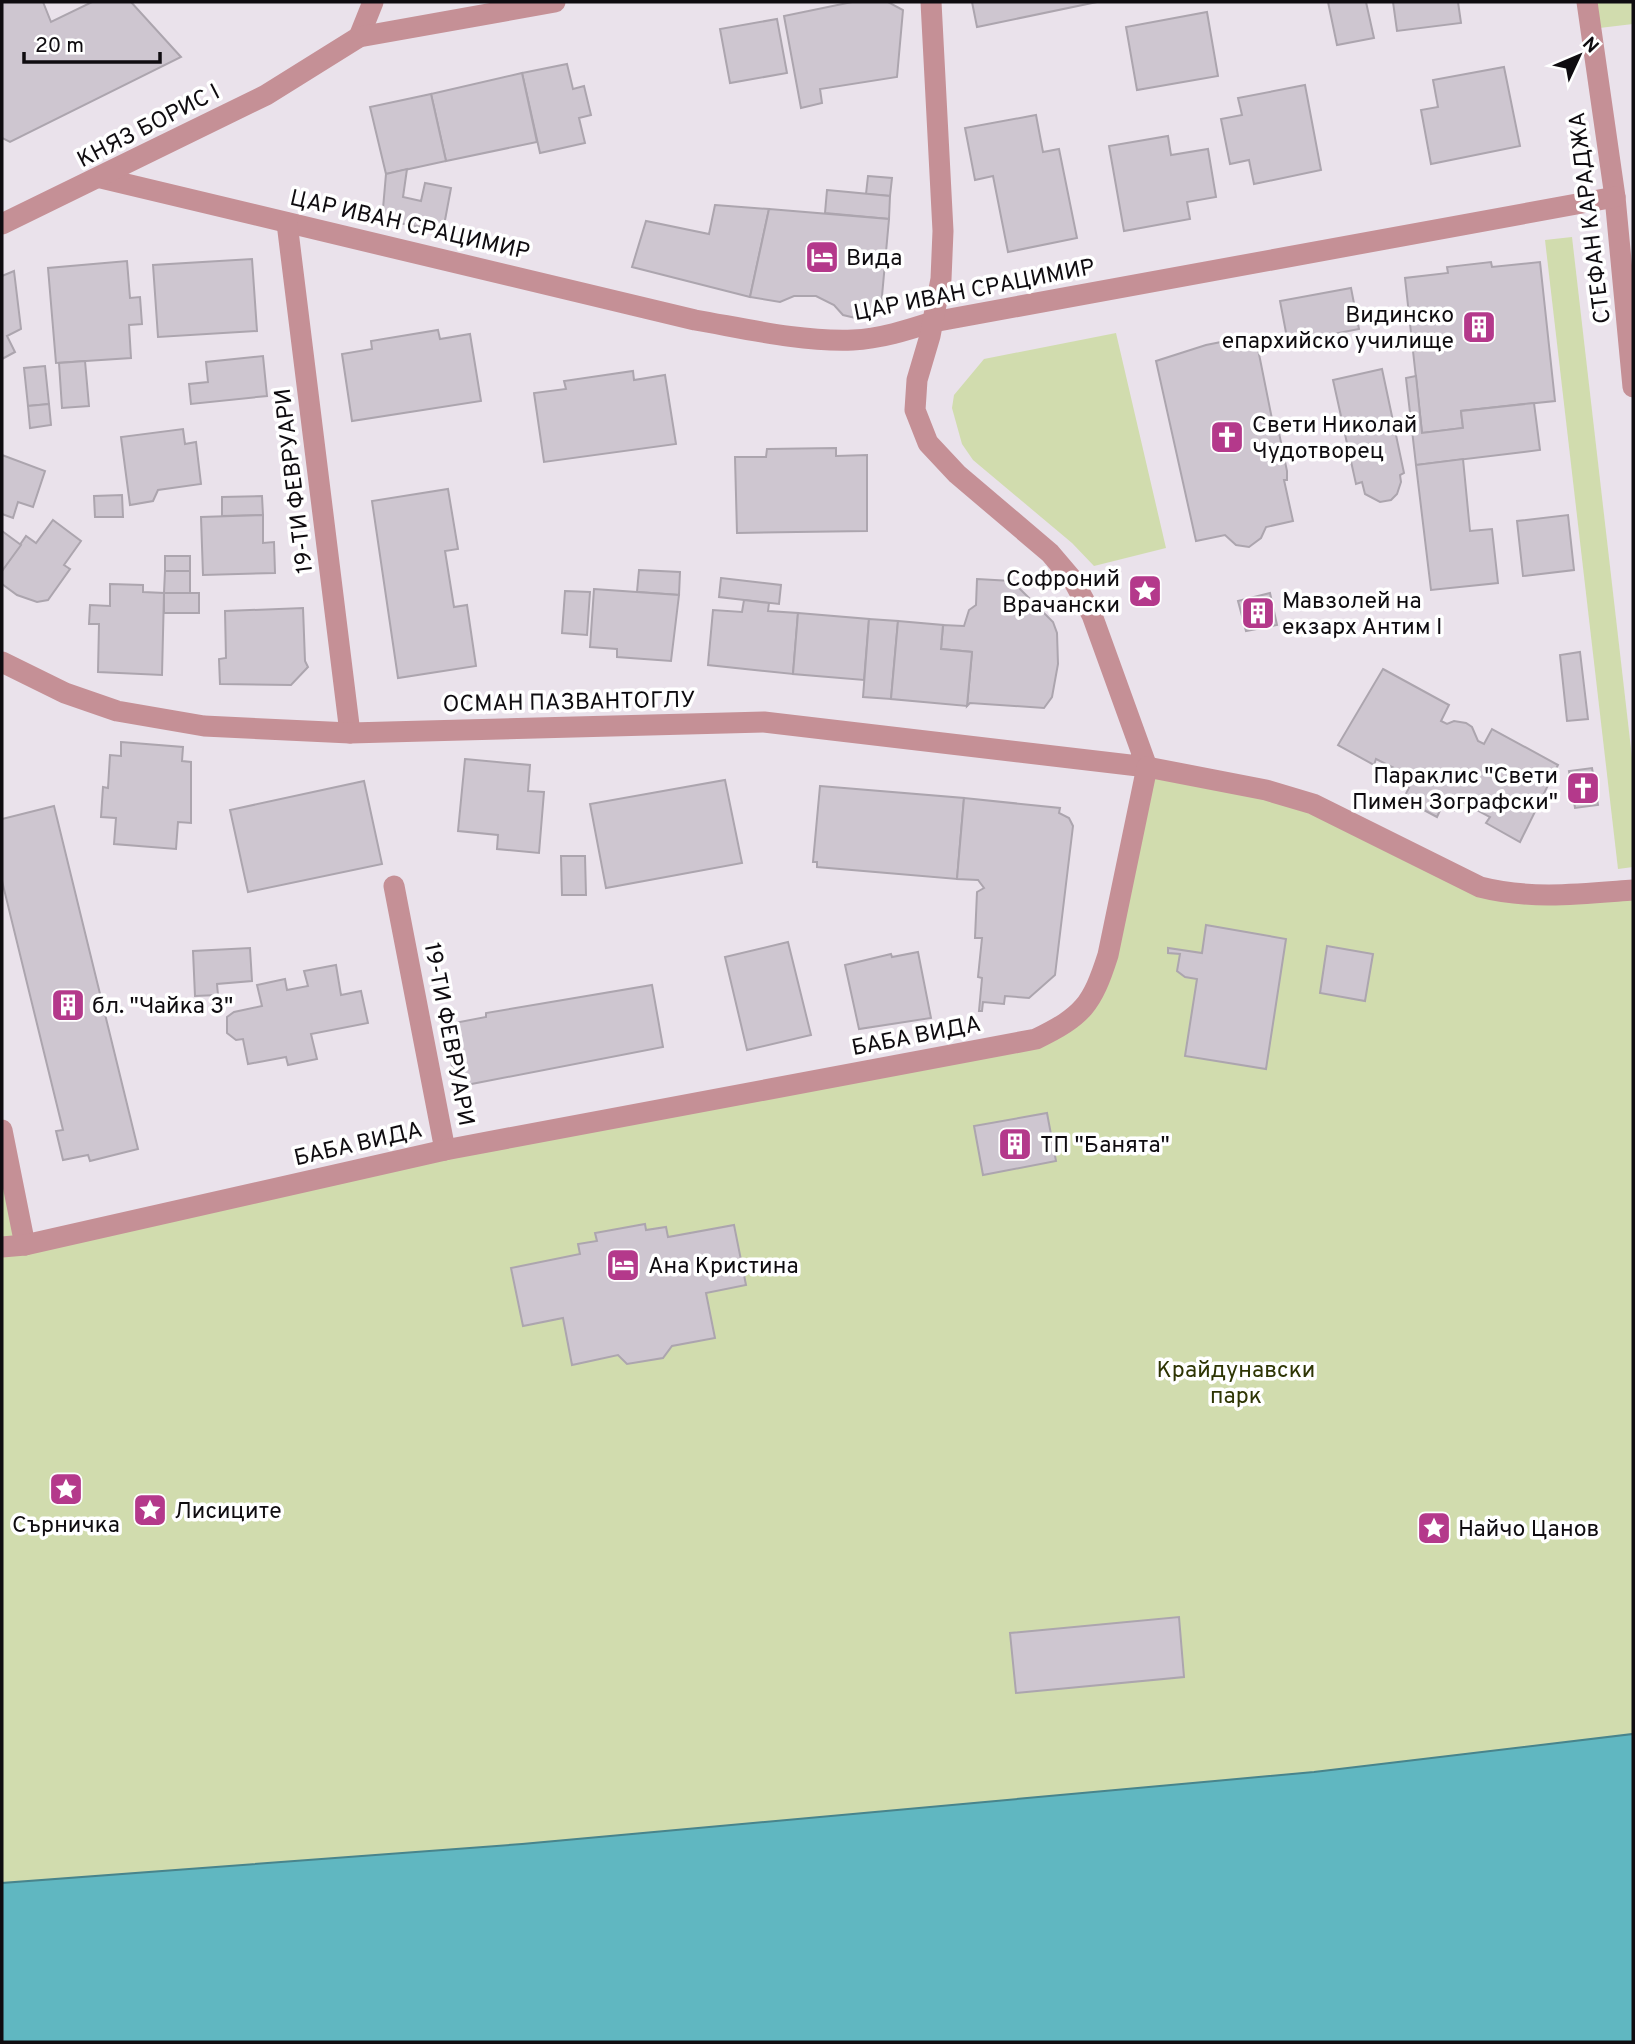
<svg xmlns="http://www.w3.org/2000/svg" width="1635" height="2044" viewBox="0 0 1635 2044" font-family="Overpass,sans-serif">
<rect width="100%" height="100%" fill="#eae2eb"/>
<g fill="#d1dcae">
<polygon points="1587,2 1633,2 1633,24 1591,29"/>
<polygon points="1572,237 1633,766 1633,867 1618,869 1545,240"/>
<polygon points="1116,333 1166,548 1094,566 1072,543 973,460 962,444 952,408 954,395 984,359"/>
<polygon points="1147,767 1266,790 1480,887 1633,890 1633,1734 1314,1772 522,1844 2,1883 2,1130 25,1244 1036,1039 1086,1007"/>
</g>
<polygon fill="#60b7c1" stroke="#48848c" stroke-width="2" points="1633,1734 1633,2042 2,2042 2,1883 522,1844 1314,1772"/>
<g fill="#cec6d0" stroke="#aca5ae" stroke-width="2">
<polygon points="2,2 43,2 51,22 92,2 131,2 181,57 10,142 2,138"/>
<polygon points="852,2 888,2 903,10 897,77 820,89 822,103 801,108 784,16"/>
<polygon points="972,2 1097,2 977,27"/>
<polygon points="1328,2 1366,2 1374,38 1337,45"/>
<polygon points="1393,2 1458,2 1461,23 1397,31"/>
<polygon points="1207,12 1218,76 1137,90 1126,27"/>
<polygon points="777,19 787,73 730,83 720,29"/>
<polygon points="567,64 573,89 584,86 591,115 579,118 585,143 540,153 522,73"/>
<polygon points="1504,67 1520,146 1431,164 1421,110 1438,107 1433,80"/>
<polygon points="522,73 537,142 446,161 431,94"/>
<polygon points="1305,85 1321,170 1254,184 1249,160 1230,164 1221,119 1242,115 1238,98"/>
<polygon points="431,94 446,161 386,174 370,107"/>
<polygon points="1036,115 1043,152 1059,149 1077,238 1008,252 993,176 975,180 965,128"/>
<polygon points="1168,136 1171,155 1208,149 1216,197 1187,202 1190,219 1124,231 1109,146"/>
<polygon points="407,169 403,197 421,201 425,183 451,188 443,231 382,220 386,174"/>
<polygon points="868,176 892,178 890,196 866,194"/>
<polygon points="827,190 890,196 889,219 825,213"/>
<polygon points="715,205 769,209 750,297 632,267 646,221 709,234"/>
<polygon points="769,209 889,219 881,307 868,321 843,315 834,305 816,296 794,296 780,302 750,297"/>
<polygon points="252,259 257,331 158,337 153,265"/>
<polygon points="127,261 130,298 140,297 142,324 129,325 131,358 56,363 48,268"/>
<polygon points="1491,262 1492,267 1540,262 1555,401 1461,411 1463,428 1422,433 1405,278 1448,273 1447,267"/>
<polygon points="14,271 21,329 7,336 15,352 2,359 2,276"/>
<polygon points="1351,288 1359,329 1288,343 1280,301"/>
<polygon points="438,330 440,339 470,334 481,401 352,421 342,354 372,349 371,341"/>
<polygon points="1256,339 1273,424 1278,428 1287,471 1287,480 1284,480 1293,521 1266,527 1261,538 1249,547 1236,545 1225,535 1196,541 1156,361 1206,345 1231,340 1231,346"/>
<polygon points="263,356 267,396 191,404 189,384 208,382 206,362"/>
<polygon points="85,361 89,406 62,408 59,363"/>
<polygon points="45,366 49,404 28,406 24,368"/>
<polygon points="1382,369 1404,473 1400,475 1401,482 1397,494 1391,500 1380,502 1365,494 1362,482 1356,484 1333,380"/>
<polygon points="633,371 634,380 665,375 676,444 544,462 534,393 566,389 564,381"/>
<polygon points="1416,376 1422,433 1463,428 1461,411 1534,403 1540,450 1416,465 1406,378"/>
<polygon points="49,404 51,425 30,428 28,406"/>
<polygon points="183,429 185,444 196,442 201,484 158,490 153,501 130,505 121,437"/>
<polygon points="836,448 836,456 867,455 867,531 737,533 735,457 766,457 767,449"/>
<polygon points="2,455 45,471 33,507 18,502 13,518 2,514"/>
<polygon points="1463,459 1470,531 1492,529 1498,583 1431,590 1416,465"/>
<polygon points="448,489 458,549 445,551 454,607 467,605 476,666 398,678 372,501"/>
<polygon points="122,495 123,517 95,517 94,496"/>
<polygon points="262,496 263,515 222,516 222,497"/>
<polygon points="263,515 263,543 274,542 275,573 203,575 201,517"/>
<polygon points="1568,515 1574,570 1523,576 1517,521"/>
<polygon points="53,520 81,541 64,565 70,569 48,600 37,602 17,595 2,584 2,571 26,536 36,543"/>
<polygon points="2,531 21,545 2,571"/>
<rect x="165" y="556" width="25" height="15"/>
<polygon points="639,570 680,572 679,595 637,592"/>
<polygon points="165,571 190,571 190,593 164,593"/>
<polygon points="721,578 781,585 779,604 719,597"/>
<polygon points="977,579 1012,581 1053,622 1057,633 1058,664 1052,697 1044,708 970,703 967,706 972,652 941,649 943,625 964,626 969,610 976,605"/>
<polygon points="110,584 143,585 143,592 164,593 162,675 98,672 99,624 89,624 90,605 110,606"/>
<polygon points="594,589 679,595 671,661 617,657 617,649 590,647"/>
<polygon points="565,591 590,592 587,635 562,633"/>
<rect x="164" y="593" width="35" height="20"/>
<polygon points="1270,593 1277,625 1246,631 1238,601"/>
<polygon points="744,600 769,603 768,611 798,613 793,674 708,665 713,610 742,612"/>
<polygon points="303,608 305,661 308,667 291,685 220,684 219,659 226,658 225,611"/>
<polygon points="798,613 869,619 864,680 793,674"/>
<polygon points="869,619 898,621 891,699 863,697"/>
<polygon points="898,621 943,625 941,649 972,652 967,706 891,699"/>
<polygon points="1580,652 1588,719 1567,721 1560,655"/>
<polygon points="1383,669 1449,705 1441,721 1447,724 1454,721 1466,723 1472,727 1478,741 1484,744 1492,729 1558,765 1520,842 1486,823 1490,817 1462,802 1456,811 1443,804 1437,817 1422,809 1403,799 1409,788 1394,780 1400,771 1376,759 1374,765 1338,745"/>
<polygon points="121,742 183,747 182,761 191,762 191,823 178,822 176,849 114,844 116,818 101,817 103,787 108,788 110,755 121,756"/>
<polygon points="465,759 530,765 528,791 544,792 539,853 497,849 498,835 458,831"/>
<polygon points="1592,768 1598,805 1575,808 1569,771"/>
<polygon points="725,780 742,863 606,888 590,804"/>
<polygon points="364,781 382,864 248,892 230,810"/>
<polygon points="820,786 964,798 957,879 817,867 817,862 813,862"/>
<polygon points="964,798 1060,808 1059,813 1069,818 1073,826 1055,975 1029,998 1005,996 1004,1004 983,1002 982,1011 979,1011 982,978 978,977 982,938 975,938 977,892 984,888 978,880 957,879"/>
<polygon points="54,806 138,1149 90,1161 88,1155 63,1160 56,1131 63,1130 2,881 2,819"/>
<polygon points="561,856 585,856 586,895 562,895"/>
<polygon points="1206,925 1286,939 1266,1069 1185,1056 1197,979 1185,977 1177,971 1180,954 1168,953 1168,948 1202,953"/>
<polygon points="788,942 811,1035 747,1050 725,957"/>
<polygon points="1327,946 1373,954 1365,1001 1320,993"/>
<polygon points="250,948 252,981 217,984 218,995 195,996 193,951"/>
<polygon points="918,952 931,1018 859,1029 845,965 891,954 892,957"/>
<polygon points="336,965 341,995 361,991 368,1023 311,1034 317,1059 288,1065 286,1057 248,1064 243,1039 236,1040 227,1033 227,1017 234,1012 262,1006 257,985 285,979 287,990 308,986 304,971"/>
<polygon points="652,985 663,1047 456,1087 444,1025 486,1017 486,1013"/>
<polygon points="1047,1113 1056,1161 983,1175 974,1126"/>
<polygon points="645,1224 646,1230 666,1227 668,1237 734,1225 746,1285 706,1293 715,1338 672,1346 663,1358 627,1364 618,1355 572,1365 563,1318 523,1326 511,1268 580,1254 578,1244 597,1241 595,1233"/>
<polygon points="1179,1617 1184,1677 1016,1693 1010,1633"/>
</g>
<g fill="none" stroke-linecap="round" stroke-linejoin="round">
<g stroke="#c59096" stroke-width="21">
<polyline points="1587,2 1615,197 1633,387"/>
<polyline points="359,37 373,2"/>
<path d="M101 178 695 320C747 329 801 342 853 340 880 339 908 330 933 322L1615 197"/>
<polyline points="287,223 350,733"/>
<polyline points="2,224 266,95 359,37 555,2"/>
<polyline points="2,662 65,693 117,711 204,726 350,733 764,722 1147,767 1092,615 1073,580 1050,553 957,474 928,443 915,410 917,380 930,336 941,279 943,231 931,2"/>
<polyline points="394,886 445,1150"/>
<polyline points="2,1130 25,1245"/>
<path d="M2 1247 25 1245 445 1150 1036 1039C1083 1016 1092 1005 1108 955L1147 767 1266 790 1313 804 1480 887C1531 900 1581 894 1633 890"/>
</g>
</g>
<defs>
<g id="hotel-square" transform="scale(1.75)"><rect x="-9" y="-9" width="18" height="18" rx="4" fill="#b4398b" stroke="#fff"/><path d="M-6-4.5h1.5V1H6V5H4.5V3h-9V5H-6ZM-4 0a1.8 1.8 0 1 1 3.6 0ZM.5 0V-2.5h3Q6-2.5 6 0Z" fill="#fff"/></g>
<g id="building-square" transform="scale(1.75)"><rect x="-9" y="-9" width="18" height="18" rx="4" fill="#b4398b" stroke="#fff"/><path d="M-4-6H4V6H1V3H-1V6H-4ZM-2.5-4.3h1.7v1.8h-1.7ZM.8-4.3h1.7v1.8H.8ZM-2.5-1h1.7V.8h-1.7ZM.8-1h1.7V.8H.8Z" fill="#fff"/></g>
<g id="church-square" transform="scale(1.75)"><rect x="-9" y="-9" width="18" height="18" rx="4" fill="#b4398b" stroke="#fff"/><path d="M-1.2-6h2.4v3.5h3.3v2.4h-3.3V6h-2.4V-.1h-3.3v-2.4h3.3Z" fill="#fff"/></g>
<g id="sight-square" transform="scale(1.75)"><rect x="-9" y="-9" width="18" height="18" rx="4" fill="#b4398b" stroke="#fff"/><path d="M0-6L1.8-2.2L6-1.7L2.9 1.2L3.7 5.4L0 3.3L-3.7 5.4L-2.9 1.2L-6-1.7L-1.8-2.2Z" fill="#fff"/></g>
</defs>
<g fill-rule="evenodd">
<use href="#hotel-square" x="822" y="257"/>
<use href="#building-square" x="1479" y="327"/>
<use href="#church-square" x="1227" y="437"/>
<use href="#sight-square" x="1145" y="591"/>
<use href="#building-square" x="1258" y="613"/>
<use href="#church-square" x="1583" y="788"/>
<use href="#building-square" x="68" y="1005"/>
<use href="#building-square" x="1015" y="1144"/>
<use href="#hotel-square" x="623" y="1265"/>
<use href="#sight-square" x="66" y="1489"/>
<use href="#sight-square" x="150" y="1510"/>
<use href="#sight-square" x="1434" y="1528"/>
</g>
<g text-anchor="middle" stroke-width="7" stroke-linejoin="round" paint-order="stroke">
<g font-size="23" fill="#0f0c10" stroke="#fff">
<text transform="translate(148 125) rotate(-27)" y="8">КНЯЗ БОРИС I</text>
<text transform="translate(1589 218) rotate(-97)" y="8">СТЕФАН КАРАДЖА</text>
<text transform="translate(410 224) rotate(13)" y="8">ЦАР ИВАН СРАЦИМИР</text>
<text transform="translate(974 289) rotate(-11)" y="8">ЦАР ИВАН СРАЦИМИР</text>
<text transform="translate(293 481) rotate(-97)" y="8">19-ТИ ФЕВРУАРИ</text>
<text transform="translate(569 701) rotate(-1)" y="8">ОСМАН ПАЗВАНТОГЛУ</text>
<text transform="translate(450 1034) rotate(79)" y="8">19-ТИ ФЕВРУАРИ</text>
<text transform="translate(916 1035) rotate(-11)" y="8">БАБА ВИДА</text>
<text transform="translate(358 1143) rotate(-13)" y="8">БАБА ВИДА</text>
</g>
<g font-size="23" fill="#0f0c10" stroke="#fff" text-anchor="start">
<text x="846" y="265">Вида</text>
<text x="1454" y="322" text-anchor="end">Видинско<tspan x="1454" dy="26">епархийско училище</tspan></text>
<text x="1252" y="432">Свети Николай<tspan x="1252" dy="26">Чудотворец</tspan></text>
<text x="1120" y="586" text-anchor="end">Софроний<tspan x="1120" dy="26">Врачански</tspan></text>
<text x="1282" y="608">Мавзолей на<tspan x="1282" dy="26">екзарх Антим I</tspan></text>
<text x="1558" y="783" text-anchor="end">Параклис "Свети<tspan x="1558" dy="26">Пимен Зографски"</tspan></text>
<text x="92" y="1013">бл. "Чайка 3"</text>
<text x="1040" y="1152">ТП "Банята"</text>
<text x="648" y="1273">Ана Кристина</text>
<text x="174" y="1518">Лисиците</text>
<text x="66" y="1532" text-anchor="middle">Сърничка</text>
<text x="1458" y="1536">Найчо Цанов</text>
</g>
<g font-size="23" fill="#2e3504" stroke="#fff">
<text x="1236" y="1377">Крайдунавски<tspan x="1236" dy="26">парк</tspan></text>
</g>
</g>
<rect width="1635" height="2044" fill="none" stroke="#0f0c10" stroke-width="7"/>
<g transform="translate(1579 56) rotate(46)" stroke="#ffffff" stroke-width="5" paint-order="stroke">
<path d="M0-5L12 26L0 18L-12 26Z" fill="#0f0c10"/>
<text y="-10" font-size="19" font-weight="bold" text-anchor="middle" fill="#0f0c10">N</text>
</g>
<path d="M24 52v10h136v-10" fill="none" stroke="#0f0c10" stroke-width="3.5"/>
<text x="35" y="52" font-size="21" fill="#0f0c10" stroke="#ffffff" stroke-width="5" paint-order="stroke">20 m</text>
</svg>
